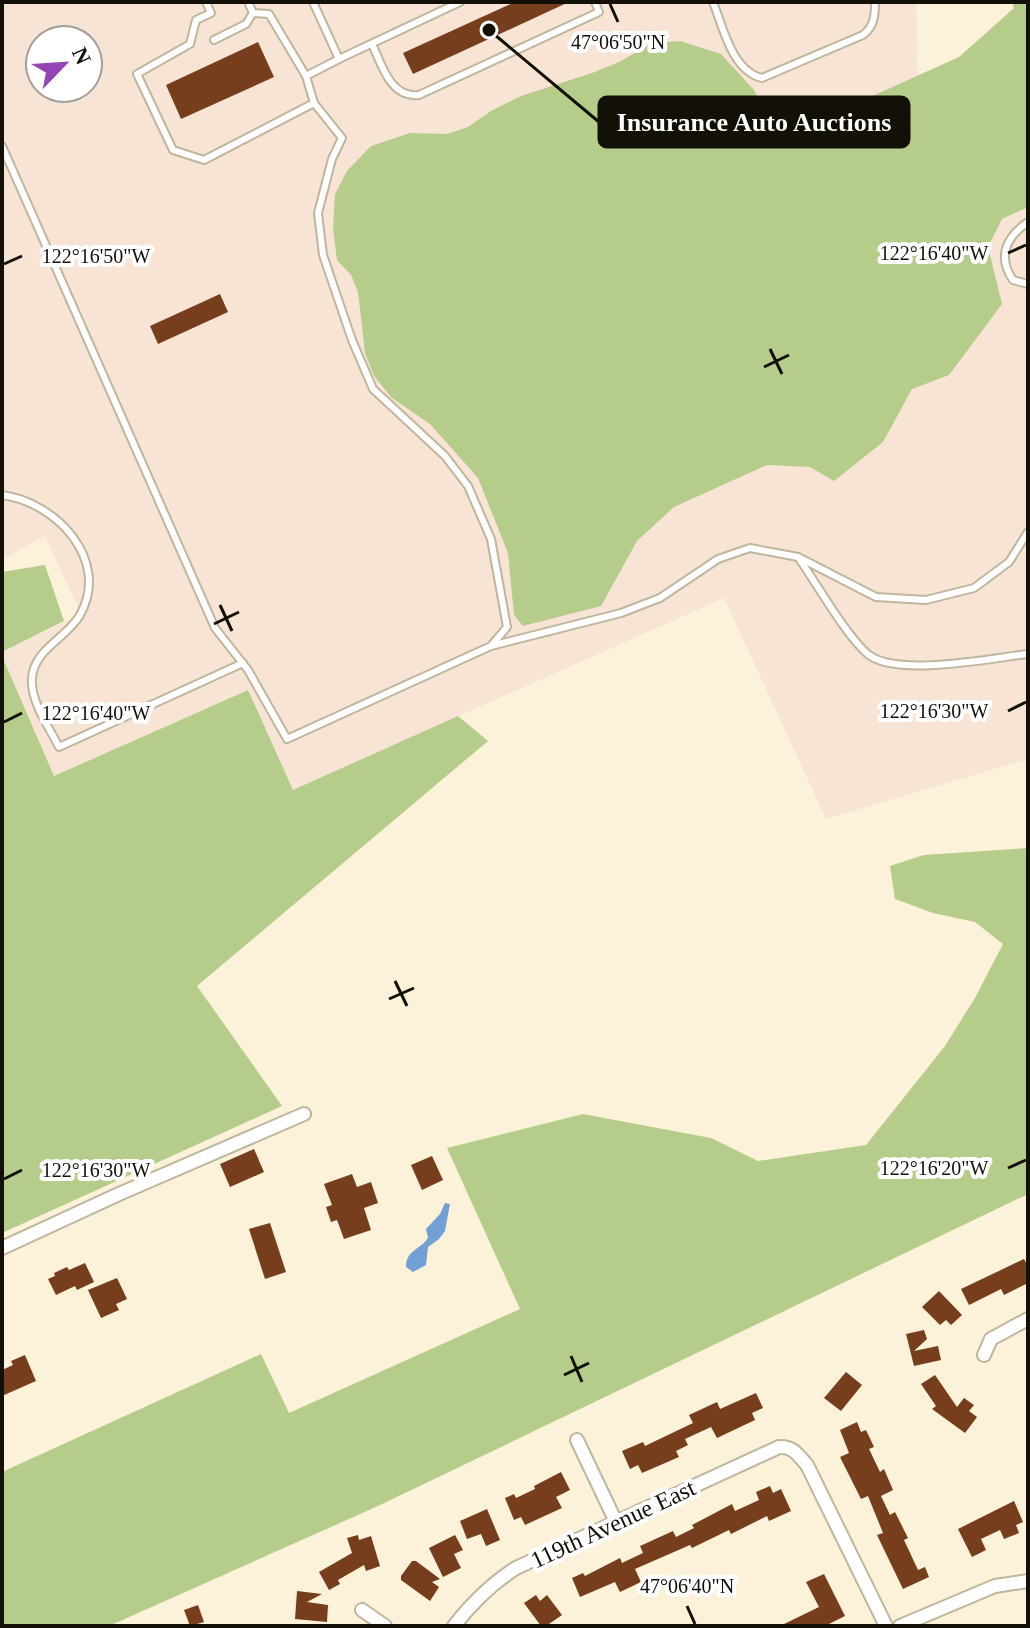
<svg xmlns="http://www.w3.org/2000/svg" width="1030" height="1628" viewBox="0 0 1030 1628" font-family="Georgia,serif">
<rect width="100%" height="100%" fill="#fbf2d9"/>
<path fill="#f8e4d5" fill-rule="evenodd" d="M2 2H916L918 76 457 282 978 230 1028 207V759L826 819 724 598 293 790 247 690 54 776 2 656V652L81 614 45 536 2 560ZM40 40H88V88H40Z"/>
<g fill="#b5cc8a">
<polygon points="1012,2 1028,2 1028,207 1002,219 988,247 1002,304 949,375 912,389 883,442 834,481 810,467 767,465 674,507 637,541 601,606 523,626 514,615 508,553 478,478 430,424 392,398 374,376 365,353 358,292 351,275 337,260 333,228 335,194 347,171 371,146 410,133 447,134 468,127 491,111 521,96 595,72 619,62 653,43 680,41 721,54 754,90 777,139 959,57 1014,8"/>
<polygon points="45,565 64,621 2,652 2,572"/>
<polygon points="2,656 54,776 248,690 293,790 458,716 488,741 197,986 282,1106 2,1233"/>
<polygon points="1028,848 1028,1194 378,1506 109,1626 2,1626 2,1472 261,1354 289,1413 520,1309 447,1148 583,1114 711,1138 758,1161 866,1145 945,1046 975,998 1003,944 975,922 933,913 895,899 890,866 924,855"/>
</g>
<path fill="#72a0d4" d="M445 1203 450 1204 445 1231 439 1239 428 1247 426 1265 413 1272 406 1267C406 1250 420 1250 428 1238L426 1229 440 1214Z"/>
<g fill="#763e1c">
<polygon points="515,2 569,2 413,74 403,53"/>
<polygon points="258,42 274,77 181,119 166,85"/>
<polygon points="220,294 228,312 158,344 150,326"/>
<polygon points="254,1149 264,1172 230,1187 220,1164"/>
<polygon points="432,1156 443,1180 422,1190 411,1165"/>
<polygon points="352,1174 357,1187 371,1182 378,1203 364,1208 371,1230 344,1239 337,1220 331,1222 326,1207 332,1205 324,1184"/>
<polygon points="270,1223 286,1272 265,1279 249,1229"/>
<polygon points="1024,1259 1028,1266 1028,1283 1004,1295 1001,1289 969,1305 961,1289"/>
<polygon points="85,1263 94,1282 77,1290 75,1286 56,1295 48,1279 55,1276 54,1273 67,1267 69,1270"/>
<polygon points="117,1278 127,1299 116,1304 119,1310 101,1318 88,1290"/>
<polygon points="939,1291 962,1315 951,1325 946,1320 940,1325 922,1307"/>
<polygon points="924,1330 927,1339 914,1351 938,1346 941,1360 914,1366 906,1334"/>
<polygon points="25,1355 36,1381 2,1396 2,1370 13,1365 11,1361"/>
<polygon points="846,1372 862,1385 841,1411 824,1398"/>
<polygon points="935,1375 957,1407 964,1398 974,1405 969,1411 977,1417 965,1433 932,1409 936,1406 921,1384"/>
<polygon points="756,1393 763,1408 752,1413 755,1420 717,1438 711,1427 685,1439 688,1445 676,1451 679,1457 642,1473 638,1465 630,1469 622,1451 643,1442 645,1446 693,1423 689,1415 717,1402 720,1409"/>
<polygon points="857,1422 861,1432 866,1430 874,1447 869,1449 880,1472 884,1469 893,1490 881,1496 890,1515 895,1512 908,1538 904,1540 918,1570 925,1567 929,1577 903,1589 877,1535 883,1533 868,1496 861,1499 840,1457 849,1453 840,1430"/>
<polygon points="561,1472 570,1490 556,1497 562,1508 525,1525 521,1517 514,1520 505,1498 514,1494 516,1498 535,1489 534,1486"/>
<polygon points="770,1486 773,1493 781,1489 791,1511 769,1521 767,1516 731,1534 729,1530 692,1548 690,1545 635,1569 641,1582 620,1592 615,1582 580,1597 572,1578 583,1573 585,1576 620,1558 622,1563 643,1553 640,1546 673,1531 676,1537 694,1528 692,1525 732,1504 735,1511 759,1500 756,1492"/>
<polygon points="1014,1501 1023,1522 1016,1525 1019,1533 1004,1539 1000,1530 981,1539 986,1550 972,1557 958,1529"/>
<polygon points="487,1509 500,1540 486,1546 481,1534 467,1539 460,1521"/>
<polygon points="358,1535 359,1540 371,1536 380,1566 366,1571 364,1565 338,1580 340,1584 329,1590 319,1572 352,1553 347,1538"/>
<polygon points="455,1535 463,1550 454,1554 461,1568 443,1577 429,1548"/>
<polygon points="412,1561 416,1561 440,1579 432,1582 439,1587 430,1601 401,1580 401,1576"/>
<polygon points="824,1574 845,1616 825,1626 780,1626 819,1607 806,1582"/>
<polygon points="297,1591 322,1594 307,1602 328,1605 327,1622 295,1619"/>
<polygon points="536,1595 540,1601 547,1595 562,1615 546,1626 541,1626 524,1603"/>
<polygon points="198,1605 204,1622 190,1626 184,1610"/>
</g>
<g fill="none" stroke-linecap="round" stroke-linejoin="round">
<g stroke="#bfb69e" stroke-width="10">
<g id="lane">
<polyline points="206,2 211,13 196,20 190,44 137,74 173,150 204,160 314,103"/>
<polyline points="248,2 253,13 269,14 306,76 339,59"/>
<polyline points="313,2 339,59 460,2"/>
<path d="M713 2C723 27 732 71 762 78L863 35C874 26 875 17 875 2"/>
<polyline points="214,40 246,24 253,13"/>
<path d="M372 44C382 65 390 98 419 95L599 12 595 2"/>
<polyline points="2,146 215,628 248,670 287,739 491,646 507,627 491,539 468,486 445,456 373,389 352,340 323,255 318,213 332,159 342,138 314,103 306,76"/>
<path d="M1028 222C1006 237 997 257 1013 280L1028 284"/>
<path d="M2 495C56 502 111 560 80 615 67 638 34 649 32 678 30 701 49 727 59 747L243 663"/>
<path d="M800 560C816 583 849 640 869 655 898 677 992 658 1028 654"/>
<polyline points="491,646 621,613 660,598 718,559 750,548 798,557 876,597 926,600 974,588 1009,562 1028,532"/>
</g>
</g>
<g stroke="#bfb69e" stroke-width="16">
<g id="street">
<polyline points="2,1248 119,1194 304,1114"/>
<polyline points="984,1355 991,1339 1028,1319"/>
<polyline points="577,1440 616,1522"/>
<polyline points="362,1610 385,1626"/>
<path d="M454 1626C472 1603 491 1584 516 1568L779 1447C793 1446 798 1455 807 1465L886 1626"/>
<polyline points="900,1626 995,1586 1028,1581"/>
</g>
</g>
<use href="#lane" stroke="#fff" stroke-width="6"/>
<use href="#street" stroke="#fff" stroke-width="12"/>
</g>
<path fill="none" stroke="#131008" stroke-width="3" d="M610 4 618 22M1008 253 1026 245M4 264 22 256M770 349 782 374M764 367 789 355M220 605 232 631M214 624 239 612M1008 711 1026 702M4 722 22 713M395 981 407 1006M389 999 414 988M1008 1168 1026 1160M4 1179 22 1170M571 1356 582 1382M564 1375 589 1363M687 1606 695 1624"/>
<g text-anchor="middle" stroke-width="8" stroke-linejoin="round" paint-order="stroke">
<g font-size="24" fill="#131008" stroke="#fff">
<text transform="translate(613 1524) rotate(-25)" y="8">119th Avenue East</text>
</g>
</g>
<g font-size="20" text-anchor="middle" fill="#131008" stroke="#fff" stroke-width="8" stroke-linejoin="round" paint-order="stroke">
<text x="618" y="49">47°06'50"N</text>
<text x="934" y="260">122°16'40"W</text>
<text x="96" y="263">122°16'50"W</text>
<text x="934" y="718">122°16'30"W</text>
<text x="96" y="720">122°16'40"W</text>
<text x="934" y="1175">122°16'20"W</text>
<text x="96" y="1177">122°16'30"W</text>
<text x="687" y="1593">47°06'40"N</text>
</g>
<path fill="none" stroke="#131008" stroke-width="3" d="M489 30L599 122"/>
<circle fill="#131008" stroke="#fff" stroke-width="3" cx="489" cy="30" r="8"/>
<rect fill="#131008" stroke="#131008" stroke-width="3" x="599" y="97" width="310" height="50" rx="8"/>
<g font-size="26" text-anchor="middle" font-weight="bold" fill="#fff">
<text x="754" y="131">Insurance Auto Auctions</text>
</g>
<rect width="1030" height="1628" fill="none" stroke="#131008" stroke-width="8"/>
<g transform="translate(64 64) rotate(65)"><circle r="38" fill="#ffffff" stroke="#a19f9c" stroke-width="2"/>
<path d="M0-6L14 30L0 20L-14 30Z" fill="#9444b4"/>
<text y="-12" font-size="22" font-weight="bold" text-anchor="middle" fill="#131008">N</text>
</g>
</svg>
